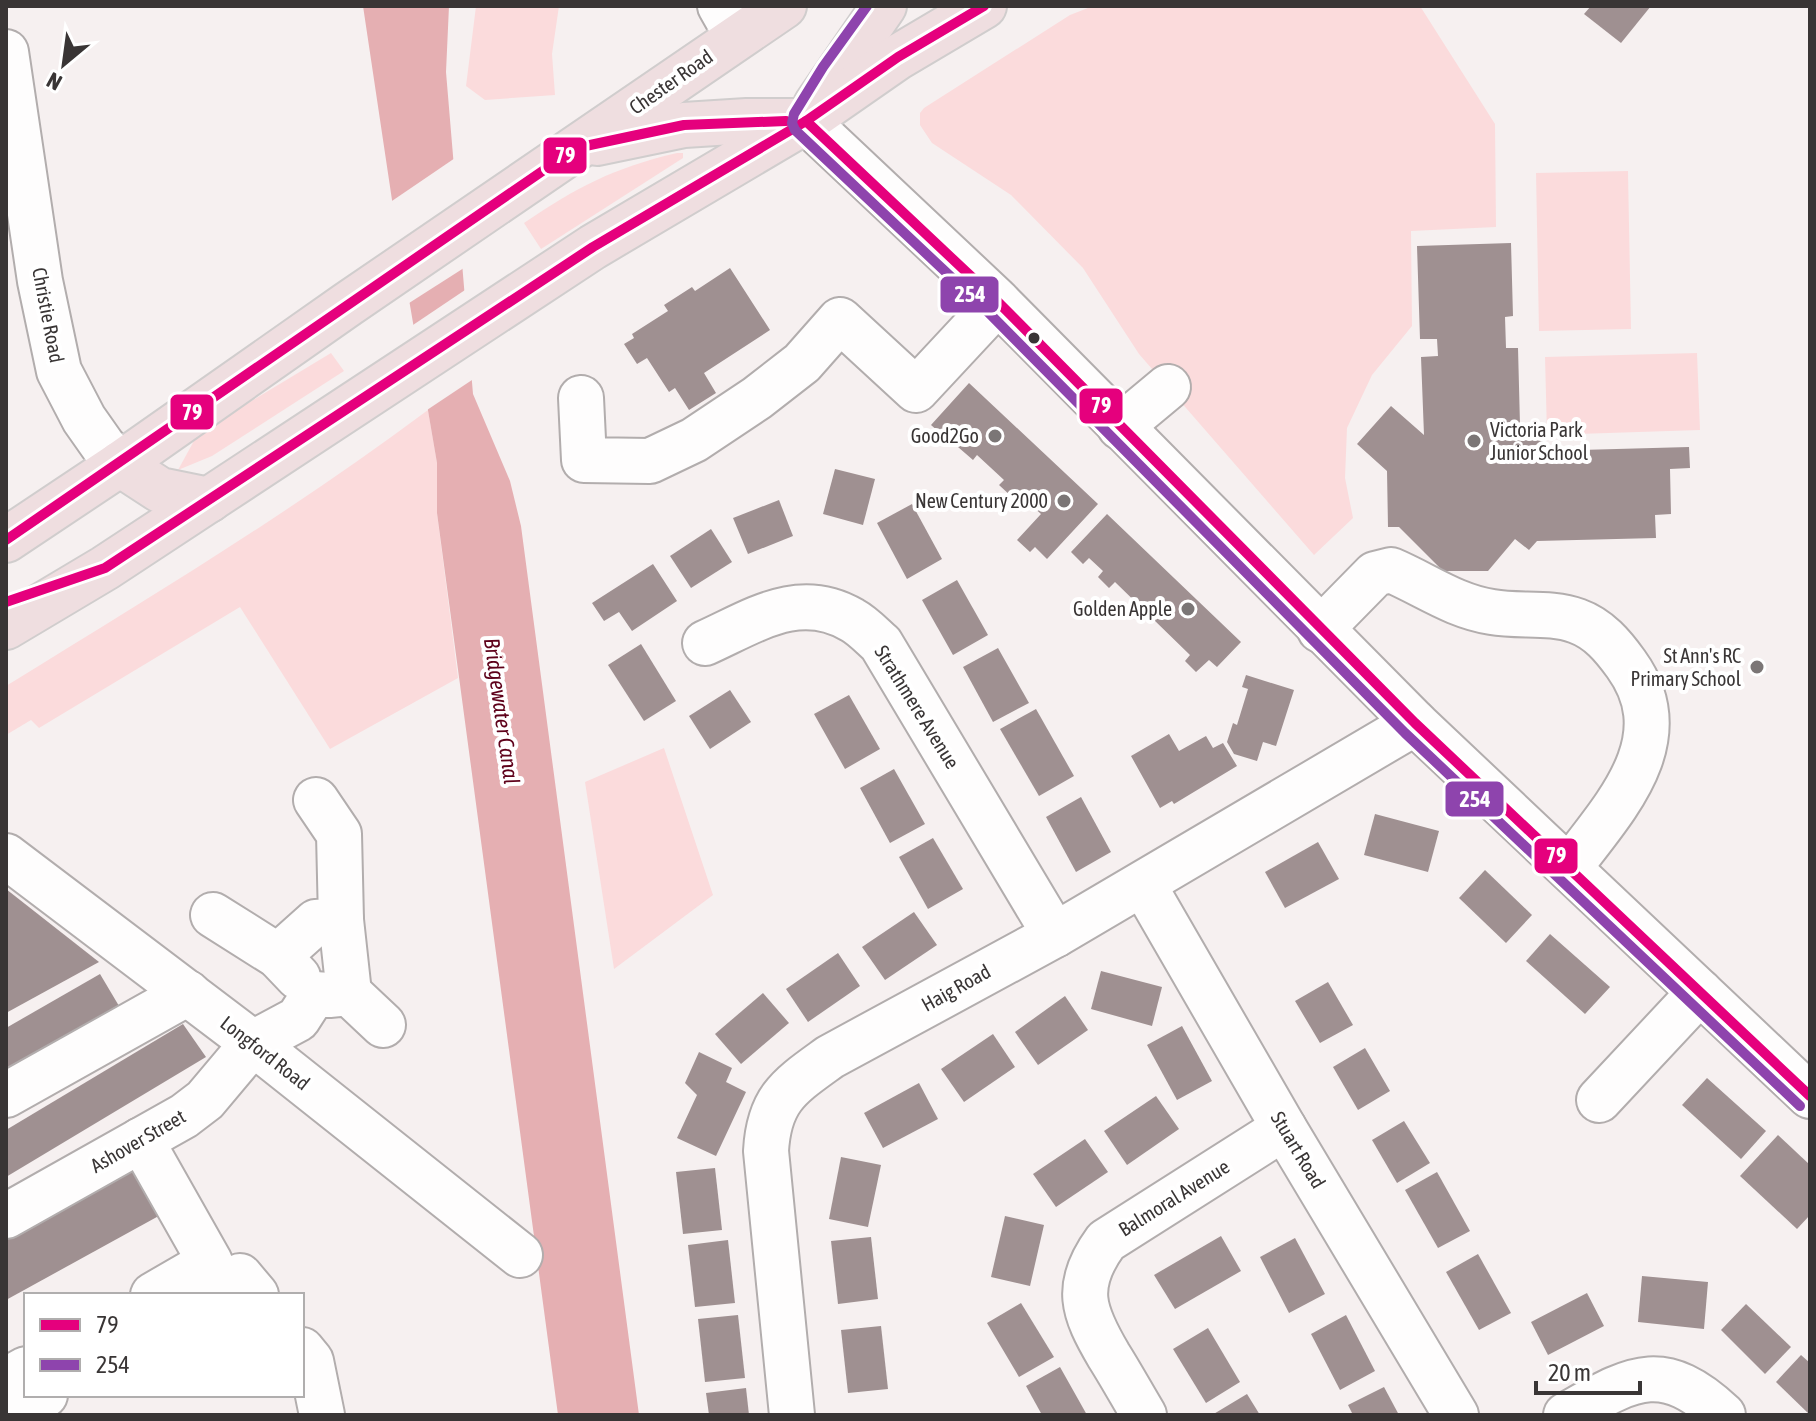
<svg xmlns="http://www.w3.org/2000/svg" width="1816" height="1421" viewBox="0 0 1816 1421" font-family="'Asap Condensed',sans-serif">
<rect width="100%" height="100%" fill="#f6f0f0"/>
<g fill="#fbdbdc">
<polygon points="476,6 559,6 552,54 555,95 485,100 466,86"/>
<polygon points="1093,6 1420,6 1495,124 1496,227 1411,231 1412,326 1372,375 1347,428 1345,478 1353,518 1314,555 1139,354 1083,268 1011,195 932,143 920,125 920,113 924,108 1070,15"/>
<path d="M677 153H683V158L541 249 524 223C577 187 613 168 677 153Z"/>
<polygon points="1628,171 1631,329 1539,331 1536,173"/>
<polygon points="331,353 344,371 212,456 178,470 195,439 210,426"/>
<polygon points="1697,353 1700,430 1547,435 1545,357"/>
<path d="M428 410 437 463V513L458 678 330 749 240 607 39 728 31 720 6 735V686C149 598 293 511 428 410Z"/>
<polygon points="664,748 713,895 614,969 585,782"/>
</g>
<polygon fill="#e5afb2" points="363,6 449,6 446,72 473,394 510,481 521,526 639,1415 558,1415 437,513 437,463 392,200"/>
<g fill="#f6f0f0">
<polygon points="458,156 467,266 406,305 389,203"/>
<polygon points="468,288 475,378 424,412 410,327"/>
</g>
<g fill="#9f9091">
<polygon points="1591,6 1651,6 1621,43 1584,14"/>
<polygon points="1511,243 1513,316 1505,317 1506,348 1518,348 1520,425 1543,424 1544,451 1689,447 1690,468 1670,469 1671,514 1655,515 1656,538 1537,541 1529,550 1515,539 1488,571 1443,571 1399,527 1388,527 1387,471 1357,444 1391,406 1424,435 1421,357 1438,356 1437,339 1420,339 1417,246"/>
<polygon points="730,268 770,330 704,373 716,393 689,410 675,388 669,392 647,358 637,364 624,344 634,338 632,334 668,311 664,305 692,287 695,291"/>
<polygon points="969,383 1098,504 1047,559 1035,547 1030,552 1017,540 1041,514 1028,502 1023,507 999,485 1004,480 977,455 973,460 958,447 963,442 952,431 946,438 931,425"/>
<polygon points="835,469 875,479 863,525 823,514"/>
<polygon points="779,500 793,536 748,554 733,518"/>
<polygon points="912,504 942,559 907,579 877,523"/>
<polygon points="1107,514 1241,642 1217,667 1209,660 1196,672 1185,661 1190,655 1115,582 1109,588 1098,577 1103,571 1089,558 1083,564 1071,552"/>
<polygon points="711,529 732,562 691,588 670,556"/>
<polygon points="653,564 677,601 632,631 619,612 604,621 592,603"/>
<polygon points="957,580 988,635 953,655 922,600"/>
<polygon points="641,644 676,701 644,721 608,665"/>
<polygon points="998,648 1029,703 993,722 963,667"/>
<polygon points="1246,675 1294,690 1276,746 1263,742 1257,761 1234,754 1227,742 1233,723 1237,725 1248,689 1242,687"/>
<polygon points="730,690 751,722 710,749 689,716"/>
<polygon points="849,695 880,749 845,769 814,714"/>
<polygon points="1036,709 1074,776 1039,796 1000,729"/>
<polygon points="1169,734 1179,751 1206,736 1213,748 1223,743 1237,766 1174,804 1172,801 1160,808 1131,756"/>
<polygon points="894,769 925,824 890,843 860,788"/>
<polygon points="1081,797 1111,852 1076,872 1046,817"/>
<polygon points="1375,814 1439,831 1428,872 1364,855"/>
<polygon points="933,838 963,889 928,909 899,857"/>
<polygon points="1318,842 1339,879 1285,908 1265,872"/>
<polygon points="1485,870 1532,915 1506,943 1459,898"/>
<polygon points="6,889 99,962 6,1013"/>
<polygon points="914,912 937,945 885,980 862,947"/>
<polygon points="1550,934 1610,987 1585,1014 1526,961"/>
<polygon points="838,953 860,986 808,1022 786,989"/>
<polygon points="1101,971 1162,987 1152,1026 1091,1009"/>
<polygon points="100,974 122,1011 6,1078 6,1028"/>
<polygon points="1328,982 1353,1025 1320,1043 1295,1001"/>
<polygon points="763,993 789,1023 741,1064 715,1034"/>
<polygon points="1065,996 1088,1030 1038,1065 1015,1032"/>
<polygon points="183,1024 206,1057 6,1177 6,1130"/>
<polygon points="1182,1026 1212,1081 1177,1100 1147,1045"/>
<polygon points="993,1034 1015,1067 964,1102 941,1069"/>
<polygon points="1365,1048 1390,1091 1358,1110 1333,1067"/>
<polygon points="699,1052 732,1068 726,1082 746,1092 716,1156 677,1138 697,1095 685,1083"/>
<polygon points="1707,1078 1766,1131 1741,1159 1682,1105"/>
<polygon points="919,1083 938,1119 883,1148 864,1113"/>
<polygon points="1156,1096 1179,1129 1127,1165 1104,1131"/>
<polygon points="1404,1121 1430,1163 1397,1183 1372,1140"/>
<polygon points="1778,1135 1810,1165 1810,1215 1797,1229 1740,1176"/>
<polygon points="1085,1139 1108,1172 1056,1207 1033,1174"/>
<polygon points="146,1155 175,1207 6,1300 6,1232"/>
<polygon points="841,1157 881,1165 868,1227 829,1219"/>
<polygon points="715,1168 722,1230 683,1234 676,1172"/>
<polygon points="1437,1172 1470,1231 1438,1248 1405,1190"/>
<polygon points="1005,1216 1044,1225 1030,1286 991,1277"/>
<polygon points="1221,1236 1241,1271 1175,1309 1154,1275"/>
<polygon points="871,1237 878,1299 838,1304 831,1241"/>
<polygon points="1295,1238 1325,1294 1289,1313 1260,1257"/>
<polygon points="728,1240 735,1303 695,1307 688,1245"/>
<polygon points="1478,1254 1511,1313 1479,1330 1446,1272"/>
<polygon points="1642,1276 1708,1282 1704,1329 1638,1322"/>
<polygon points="1587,1293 1604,1326 1548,1355 1531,1322"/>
<polygon points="1021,1303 1054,1357 1019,1377 987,1323"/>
<polygon points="1746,1304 1791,1347 1765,1374 1721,1330"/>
<polygon points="738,1315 745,1378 705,1382 698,1319"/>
<polygon points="1346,1315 1375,1371 1340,1390 1311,1334"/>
<polygon points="881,1326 888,1389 848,1393 841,1330"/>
<polygon points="1208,1328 1240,1382 1206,1403 1173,1349"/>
<polygon points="1801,1355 1810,1363 1810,1415 1776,1382"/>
<polygon points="1060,1367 1087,1415 1042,1415 1026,1386"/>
<polygon points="1384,1387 1399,1415 1353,1415 1348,1405"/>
<polygon points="746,1388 749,1415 709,1415 706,1393"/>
<polygon points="1247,1394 1260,1415 1212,1415"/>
</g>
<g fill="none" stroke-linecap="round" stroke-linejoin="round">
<g stroke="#b2adad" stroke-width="48">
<g id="minor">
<polyline points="720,6 737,36"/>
<polyline points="6,52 40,281 59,371 84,419 103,446 120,464"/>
<polyline points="806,121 994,298 1415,723 1810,1096"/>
<polyline points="581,398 584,460 650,461 694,440 757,398 802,363 840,320 916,390 998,302"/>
<polyline points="1120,427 1168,387"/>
<path d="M1320 630 1375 574 1391 570C1426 585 1454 606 1492 612 1520 617 1550 611 1577 621 1599 629 1613 646 1626 664 1681 740 1614 808 1569 868"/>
<path d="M705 643C754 621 799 589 852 620 863 626 872 636 881 644L1055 935"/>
<polyline points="6,856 253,1043 520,1255"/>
<polyline points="1143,884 1284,1128 1456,1415"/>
<polyline points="213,915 278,956 298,977"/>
<polyline points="341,920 349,993"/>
<polyline points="278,956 316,922 341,920 339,834 316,800"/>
<polyline points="6,1095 188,993"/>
<polyline points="1599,1100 1700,992"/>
<polyline points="141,1140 210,1262 153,1295"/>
<polyline points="6,1216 184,1116 205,1100 253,1043 298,1019 314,994 329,995 349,993 383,1025"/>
<polyline points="202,1295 240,1276 256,1295"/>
<polyline points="302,1350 311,1361 322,1415"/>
<polyline points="6,1380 26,1369"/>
<polyline points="13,1415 45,1395"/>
<path d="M792 1415 766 1151C769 1098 790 1086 830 1057L1055 935 1415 723"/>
<path d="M1144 1415C1132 1395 1121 1375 1109 1356 1083 1312 1073 1286 1106 1241L1284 1128"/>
<path d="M1566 1415C1631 1379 1661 1357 1723 1415"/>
</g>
</g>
<g stroke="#d0cdcd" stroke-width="48">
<g id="highway">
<polyline points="816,105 884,6"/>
<polyline points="597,143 684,125 747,121 806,121"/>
<polyline points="120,464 160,490 209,500"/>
<polyline points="6,540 120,464 348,304 784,6"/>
<polyline points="6,627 105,568 593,247 806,121 898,57 984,6"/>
</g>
</g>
<use href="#minor" stroke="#fefdfd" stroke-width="44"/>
<use href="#highway" stroke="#efdee0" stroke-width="44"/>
<g stroke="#fff" stroke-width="16">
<g id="bus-1">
<polyline points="806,121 994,298 1415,723 1810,1096"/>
<polyline points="6,540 576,148 684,125 786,121"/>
<polyline points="6,602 105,568 593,247 806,121 898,57 984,6"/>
</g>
</g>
<g stroke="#fff" stroke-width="16">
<polyline id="bus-2" points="867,6 823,67 794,114 792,123 795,130 984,308 1405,733 1800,1106"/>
</g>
<use href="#bus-1" stroke="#e5007d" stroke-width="10"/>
<use href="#bus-2" stroke="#8e44ad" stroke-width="10"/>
</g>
<circle fill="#393535" stroke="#fff" stroke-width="3" cx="1034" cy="338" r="7"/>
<g fill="#7b7676" stroke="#fff" stroke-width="3">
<circle cx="995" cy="436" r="8"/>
<circle cx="1474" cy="441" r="8"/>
<circle cx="1064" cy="501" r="8"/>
<circle cx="1188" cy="609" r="8"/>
<circle cx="1757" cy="667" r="8"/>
</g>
<g text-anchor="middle" stroke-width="8" stroke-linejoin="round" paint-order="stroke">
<g font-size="20" fill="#393535" stroke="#fff">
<text transform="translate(671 82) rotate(-35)" y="7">Chester Road</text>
<text transform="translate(48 315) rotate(79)" y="7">Christie Road</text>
<text transform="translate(917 707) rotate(58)" y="7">Strathmere Avenue</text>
<text transform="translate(956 988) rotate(-29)" y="7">Haig Road</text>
<text transform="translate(265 1053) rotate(38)" y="7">Longford Road</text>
<text transform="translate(138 1141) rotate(-30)" y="7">Ashover Street</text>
<text transform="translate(1298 1150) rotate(59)" y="7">Stuart Road</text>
<text transform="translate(1174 1198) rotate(-32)" y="7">Balmoral Avenue</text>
</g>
<g font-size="20" fill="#393535" stroke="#fff" text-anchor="end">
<text x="1490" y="437" text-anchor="start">Victoria Park<tspan x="1490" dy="23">Junior School</tspan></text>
<text x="979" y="443">Good2Go</text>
<text x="1048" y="508">New Century 2000</text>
<text x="1172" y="616">Golden Apple</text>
<text x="1741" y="663">St Ann's RC<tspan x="1741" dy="23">Primary School</tspan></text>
</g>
<g font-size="22" font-style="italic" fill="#5e011a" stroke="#fff">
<text transform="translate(502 711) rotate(82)" y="8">Bridgewater Canal</text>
</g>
</g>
<g stroke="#fff" stroke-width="3">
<rect x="542" y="136" width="46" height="39" rx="8" fill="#e5007d"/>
<rect x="939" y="275" width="61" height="39" rx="8" fill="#8e44ad"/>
<rect x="1078" y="387" width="46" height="38" rx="8" fill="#e5007d"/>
<rect x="169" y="393" width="46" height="38" rx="8" fill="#e5007d"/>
<rect x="1444" y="780" width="61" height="38" rx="8" fill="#8e44ad"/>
<rect x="1533" y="837" width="46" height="38" rx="8" fill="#e5007d"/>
</g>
<g font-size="22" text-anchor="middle" font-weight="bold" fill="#fff">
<text x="565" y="163">79</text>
<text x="970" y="302">254</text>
<text x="1101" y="413">79</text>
<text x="192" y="420">79</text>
<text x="1475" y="807">254</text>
<text x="1556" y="863">79</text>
</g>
<rect width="1816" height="1421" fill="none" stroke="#393535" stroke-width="16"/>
<rect x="24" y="1293" width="280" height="104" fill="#ffffff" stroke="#b0aeae" stroke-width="2"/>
<rect x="40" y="1319" width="40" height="12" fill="#e5007d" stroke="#b0aeae" stroke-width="2"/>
<text x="96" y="1333" font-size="24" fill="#393535">79</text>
<rect x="40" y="1359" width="40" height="12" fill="#8e44ad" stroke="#b0aeae" stroke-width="2"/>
<text x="96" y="1373" font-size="24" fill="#393535">254</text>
<g transform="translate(64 64) rotate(209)" stroke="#ffffff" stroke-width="6" paint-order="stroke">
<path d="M0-6L14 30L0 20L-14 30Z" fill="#393535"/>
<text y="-12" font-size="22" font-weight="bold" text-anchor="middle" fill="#393535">N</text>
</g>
<path d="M1536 1381v12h104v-12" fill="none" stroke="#393535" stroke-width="4"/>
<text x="1548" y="1381" font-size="24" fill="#393535" stroke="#ffffff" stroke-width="6" paint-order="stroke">20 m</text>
</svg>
